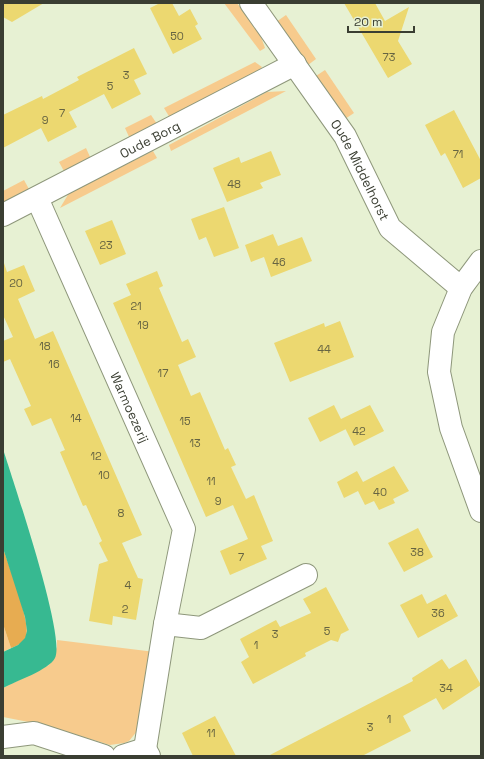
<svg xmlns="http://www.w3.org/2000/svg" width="484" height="759" viewBox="0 0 484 759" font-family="'Space Grotesk',sans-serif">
<rect width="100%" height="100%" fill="#e7f1d3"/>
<g fill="#f7cb8d">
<polygon points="224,3 237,3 260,34 265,48 260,51"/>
<polygon points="286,15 316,59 308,65 276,22"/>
<polygon points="255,62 262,67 258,72 170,118 164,108"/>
<polygon points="325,70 354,113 345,119 316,76"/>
<polygon points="286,91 171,151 169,145 267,92"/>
<polygon points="151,115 157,124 130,139 125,128"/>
<polygon points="86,148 91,159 65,173 59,162"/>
<polygon points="153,151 157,158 60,208 69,193"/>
<polygon points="24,180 30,191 3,205 3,191"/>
<polygon points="3,624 11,648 3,652"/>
<polygon points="57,640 155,652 138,730 129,741 124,743 110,745 44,725 3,717 3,688 49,665 57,647"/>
</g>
<path fill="#e7ac51" d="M3 548C8 564 32 624 26 637 23 643 17 646 11 648L3 624Z"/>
<path fill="#37b991" d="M3 449C13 481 66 636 55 658 49 670 16 681 3 688V652L18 645 25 638 27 631 25 617 3 548Z"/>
<g fill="#ecd870">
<polygon points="3,3 44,3 12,22 3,17"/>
<polygon points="160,3 172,3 179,16 190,9 198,24 195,26 202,39 173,54 150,8"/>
<polygon points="344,3 375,3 385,21 409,7 398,41 412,64 388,78"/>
<polygon points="134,48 147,74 134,80 141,94 112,109 104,94 69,112 77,127 48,142 41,128 3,148 3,115 42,96 43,99 79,80 77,77"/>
<polygon points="454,110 481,161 481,178 463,188 445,153 441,156 425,125"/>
<polygon points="271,151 281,175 260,183 263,188 227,202 213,168 239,157 241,163"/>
<polygon points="224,207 239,248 214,257 206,237 199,240 191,219"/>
<polygon points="112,220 126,254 100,265 85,231"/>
<polygon points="273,234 278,246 302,237 312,261 271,277 264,257 251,262 245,245"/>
<polygon points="4,263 7,272 24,265 35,291 18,299 35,339 53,331 142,535 122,543 138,578 143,579 136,620 113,616 112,625 89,621 99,564 108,561 99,543 102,541 86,505 83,506 60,452 65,450 51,418 32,426 24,409 31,406 10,359 3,362 3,341 13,337 3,315"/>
<polygon points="157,271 163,286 159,288 182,342 188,339 196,357 178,365 191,396 200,392 225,450 228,448 236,465 231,467 246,499 254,495 273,541 261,546 267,559 230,575 220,551 248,539 233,505 206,517 113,303 131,295 126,284"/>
<polygon points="340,321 354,357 290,382 274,343 324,323 325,327"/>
<polygon points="334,405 341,419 370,405 384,431 354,446 341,420 346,429 320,442 308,418"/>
<polygon points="394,466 409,491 393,499 395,503 379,510 374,501 365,505 358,491 344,498 337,482 357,471 363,482"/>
<polygon points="418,528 433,557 404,572 388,543"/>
<polygon points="326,587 349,630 341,634 338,642 331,640 305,653 306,656 253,684 241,662 249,657 240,639 276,620 280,627 311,613 303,599"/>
<polygon points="422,594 427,604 446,594 458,616 418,638 400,605"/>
<polygon points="442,659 449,669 466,659 481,685 443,710 436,698 403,716 411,731 362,756 268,756 413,681 412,678"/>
<polygon points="215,716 236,756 193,756 182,733"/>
</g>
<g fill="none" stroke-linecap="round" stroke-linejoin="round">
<g stroke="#8e977b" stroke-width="24">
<g id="street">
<path id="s1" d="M251 3 345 136 390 228 461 288"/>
<path id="s2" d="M37 198 184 529 165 624 145 749"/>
<path id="s3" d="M3 215 295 64"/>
<polyline points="165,624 201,628 306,575"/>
<polyline points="3,737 34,733 104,756"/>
<polyline points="123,756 145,749 149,756"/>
</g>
</g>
<g stroke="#8e977b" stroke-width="24">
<polyline id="secondary" points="481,261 461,288 443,332 439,372 451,428 481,511"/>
</g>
<use href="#street" stroke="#fff" stroke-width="22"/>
<use href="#secondary" stroke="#fff" stroke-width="22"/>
</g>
<g text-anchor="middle" stroke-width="3.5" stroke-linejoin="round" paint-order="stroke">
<g font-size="11" fill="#666442">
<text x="177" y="40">50</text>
<text x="389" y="61">73</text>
<text x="126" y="79">3</text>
<text x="110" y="90">5</text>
<text x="62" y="117">7</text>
<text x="45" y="124">9</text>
<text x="458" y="158">71</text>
<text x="234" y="188">48</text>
<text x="106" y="249">23</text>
<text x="279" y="266">46</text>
<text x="16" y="287">20</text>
<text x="136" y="310">21</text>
<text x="143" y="329">19</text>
<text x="45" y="350">18</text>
<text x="324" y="353">44</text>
<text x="54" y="368">16</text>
<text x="163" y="377">17</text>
<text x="76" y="422">14</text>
<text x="185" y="425">15</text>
<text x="359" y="435">42</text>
<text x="195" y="447">13</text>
<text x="96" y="460">12</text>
<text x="104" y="479">10</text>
<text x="211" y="485">11</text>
<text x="380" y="496">40</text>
<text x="218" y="505">9</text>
<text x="121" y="517">8</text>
<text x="417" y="556">38</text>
<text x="241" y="561">7</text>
<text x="128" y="589">4</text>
<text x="125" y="613">2</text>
<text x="438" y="617">36</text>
<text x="327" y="635">5</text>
<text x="275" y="638">3</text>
<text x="256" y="649">1</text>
<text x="446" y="692">34</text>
<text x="389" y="723">1</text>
<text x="370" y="731">3</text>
<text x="211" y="737">11</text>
</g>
<g font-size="13" fill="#3a3e32" stroke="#e7f1d3">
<text dy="5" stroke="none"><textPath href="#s3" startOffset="165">Oude Borg</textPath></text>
<text dy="5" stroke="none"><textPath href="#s1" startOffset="200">Oude Middelhorst</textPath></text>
<text dy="5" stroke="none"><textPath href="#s2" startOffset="229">Warmoezerij</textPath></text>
</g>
</g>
<rect width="484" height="759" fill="none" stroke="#3a3e32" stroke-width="8"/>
<path d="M348 26v6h66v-6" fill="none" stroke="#3a3e32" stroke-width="2"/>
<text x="354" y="26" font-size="12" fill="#3a3e32" stroke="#e7f1d3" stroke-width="3" paint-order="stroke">20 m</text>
</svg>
